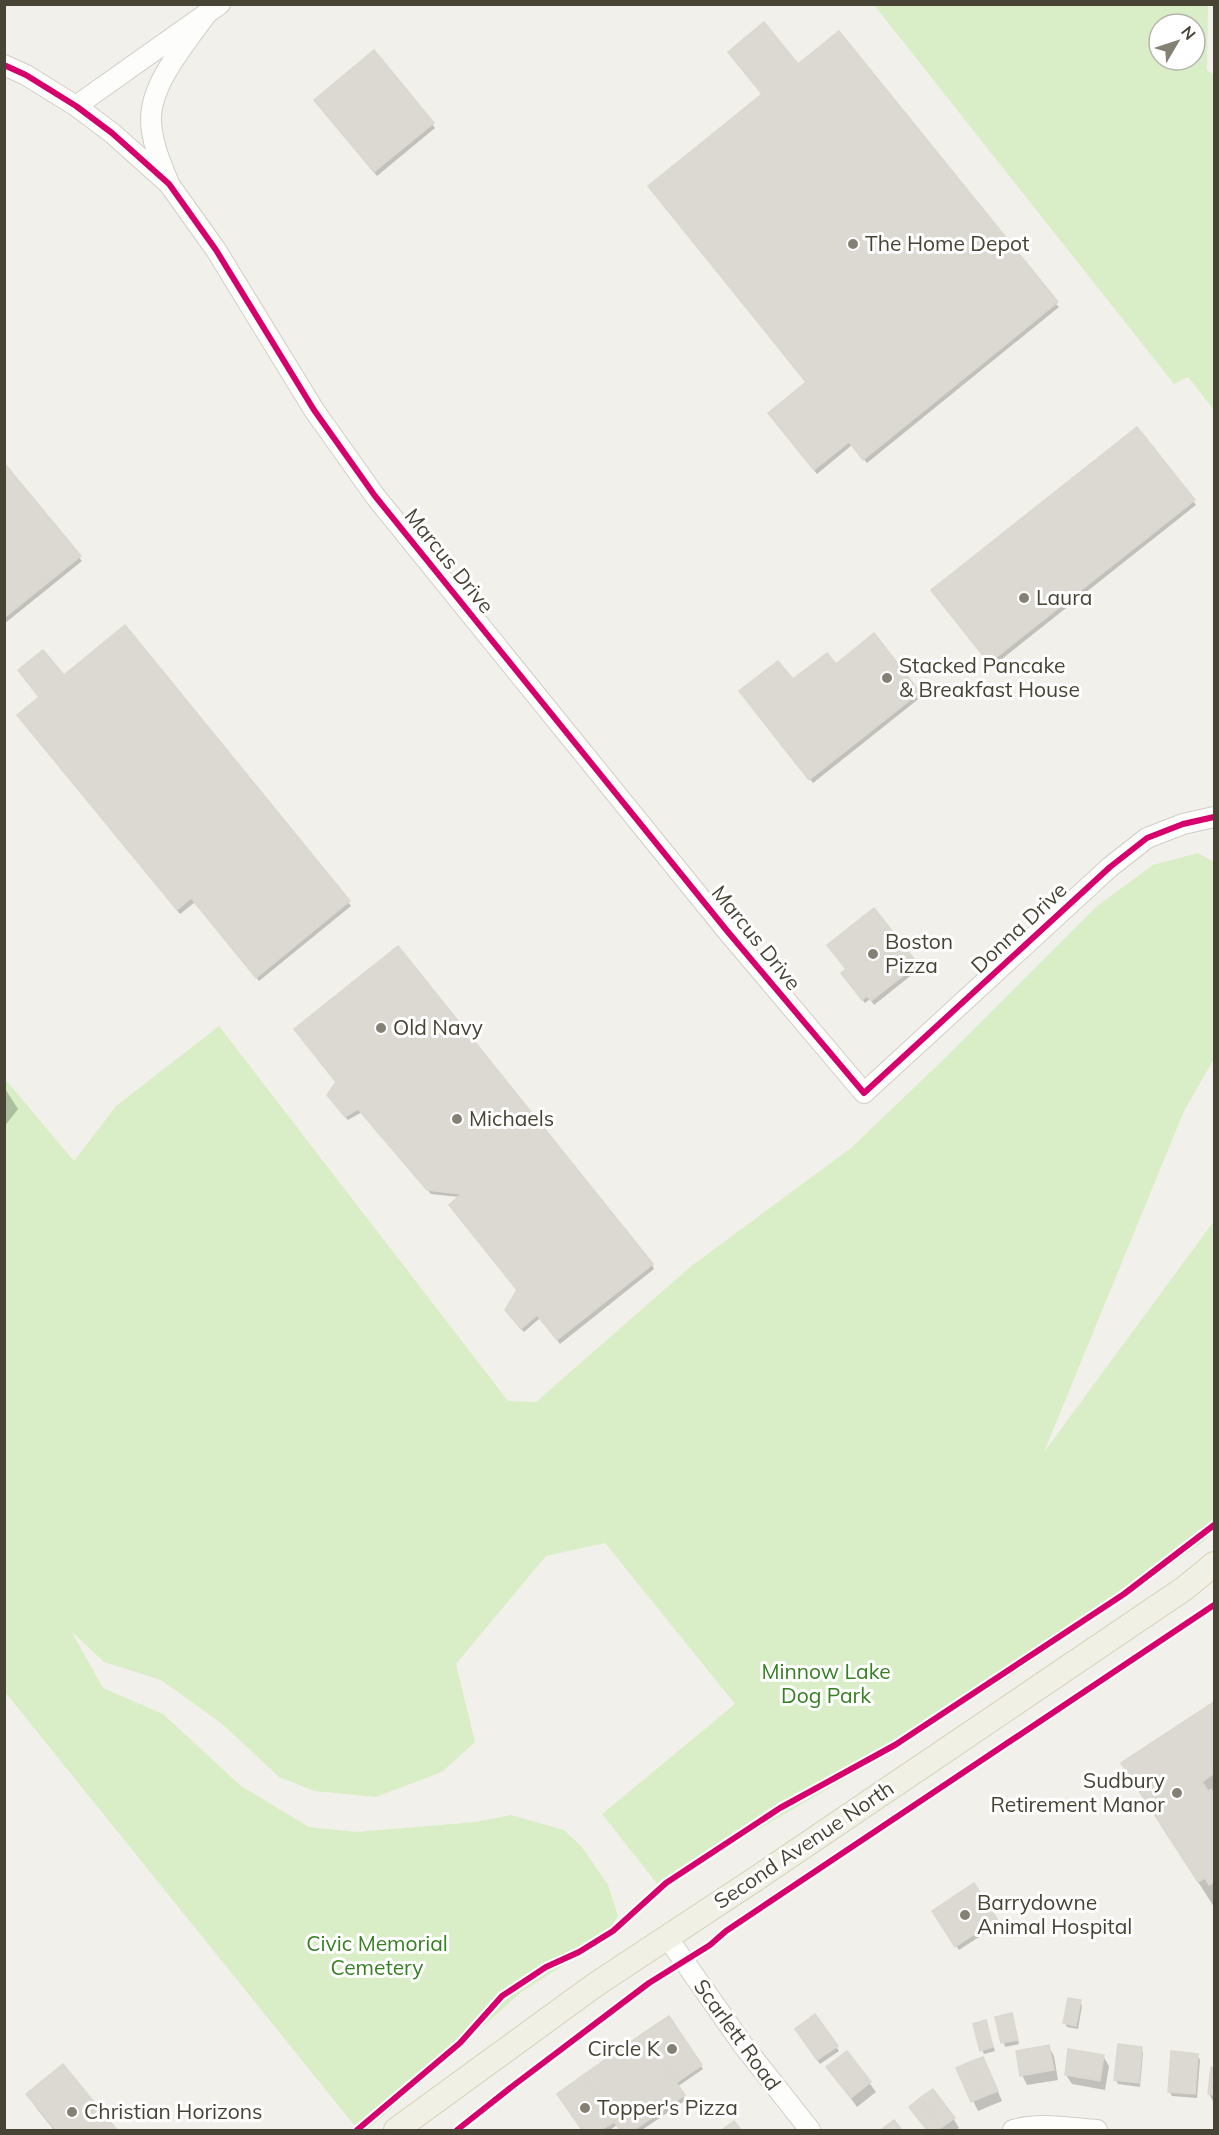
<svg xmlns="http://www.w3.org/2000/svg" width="1219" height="2135" viewBox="0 0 1219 2135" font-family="Mulish,sans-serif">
<rect width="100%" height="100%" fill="#f2f0ea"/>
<g fill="#d9eec7" fill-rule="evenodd">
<path d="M874 5H1208L1207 70 1214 75V410L1188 377 1174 384ZM1159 24H1195V60H1159Z"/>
<polygon points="1198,853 1214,862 1214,1059 1184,1111 1044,1452 1214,1221 1214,1531 1203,1542 1011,1676 865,1767 701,1863 658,1885 602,1814 735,1704 605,1543 546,1556 456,1664 475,1742 442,1772 376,1797 314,1791 279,1777 221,1723 161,1680 104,1662 71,1631 103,1688 163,1714 241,1786 309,1827 356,1832 476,1822 511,1815 564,1830 582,1847 608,1885 618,1916 607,1933 568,1962 520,1993 367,2130 358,2130 5,1692 5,1079 74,1161 116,1106 219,1026 508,1401 536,1402 690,1267 851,1148 944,1059 1097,906 1153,865"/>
</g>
<g fill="#0003">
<polygon points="798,66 1059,307 867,463 852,445 817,474 772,418 808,383 763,94"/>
<polygon points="318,104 432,124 435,128 377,176"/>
<polygon points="4,465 82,561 4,624"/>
<polygon points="1193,501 1196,505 993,666 936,595"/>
<polygon points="874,635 921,697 813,783 744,696 793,682 835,666"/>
<polygon points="19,671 63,677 348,902 351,906 259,981 195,902 180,914 21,719 41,698"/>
<polygon points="917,965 919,969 874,1005 870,999 865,1003 845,978"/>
<polygon points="337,1083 652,1264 654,1269 560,1344 540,1318 524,1332 509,1315 518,1291 459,1197 431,1194 362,1112 348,1120 328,1095"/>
<polygon points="4,1087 18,1109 4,1127"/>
<polygon points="1214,1704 1214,1907 1123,1763"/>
<polygon points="974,1885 999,1924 959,1950 934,1912"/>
<polygon points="1080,2001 1082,2006 1078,2029 1067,2027 1065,2023"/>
<polygon points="668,2018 703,2069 677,2087 686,2100 642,2130 621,2130 617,2125 610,2130 583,2130 559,2094"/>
<polygon points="997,2018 1013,2019 1019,2044 1005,2047"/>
<polygon points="987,2026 995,2051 984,2054 982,2050"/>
<polygon points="799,2034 836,2047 839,2051 820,2064"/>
<polygon points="1049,2047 1054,2056 1058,2080 1027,2085 1022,2075"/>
<polygon points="1141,2048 1143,2053 1140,2087 1118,2084 1116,2080"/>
<polygon points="847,2053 876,2092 857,2107 828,2067"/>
<polygon points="1197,2055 1200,2060 1197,2098 1172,2096 1169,2091"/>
<polygon points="1103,2056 1109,2066 1105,2090 1072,2084 1066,2075"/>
<polygon points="63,2066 115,2130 54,2130 37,2109 28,2094"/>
<polygon points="988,2068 1002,2101 978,2111 958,2069"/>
<polygon points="1212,2069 1214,2069 1214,2103 1209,2094"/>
<polygon points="917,2117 953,2118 959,2128 955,2130 927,2130"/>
</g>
<g fill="#dbd9d2" stroke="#dad8cf" stroke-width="1.5">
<polygon points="764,22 798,64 839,31 1058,302 863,460 849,442 814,470 768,413 806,382 648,186 762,94 728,52"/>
<polygon points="374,50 434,123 374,172 314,100"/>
<polygon points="1137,427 1195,500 989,663 931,590"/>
<polygon points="4,463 81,556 4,618"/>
<polygon points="125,625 350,901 256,978 191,898 177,910 17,715 39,697 18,670 43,650 64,675"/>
<polygon points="874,633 920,692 809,780 739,691 778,661 793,679 827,653 836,664"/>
<polygon points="874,908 918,964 871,1001 867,996 862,1000 841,973 846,969 827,945"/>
<polygon points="398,946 653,1264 557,1340 537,1315 521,1329 505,1310 517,1290 449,1205 461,1194 427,1190 358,1109 345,1117 327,1095 336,1082 294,1029"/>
<polygon points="1214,1702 1214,1773 1202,1782 1208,1791 1211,1789 1214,1795 1214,1882 1209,1885 1205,1878 1198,1882 1121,1763"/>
<polygon points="974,1883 997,1919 955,1947 932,1911"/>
<polygon points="1068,1998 1081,2000 1076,2026 1063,2023"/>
<polygon points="1012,2013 1018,2040 1001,2043 995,2017"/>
<polygon points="815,2014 838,2046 817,2060 795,2029"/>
<polygon points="669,2016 702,2065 676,2083 642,2034"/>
<polygon points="986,2020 993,2047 980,2051 973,2024"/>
<polygon points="642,2034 685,2095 634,2130 620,2130 582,2076"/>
<polygon points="1118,2044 1142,2047 1139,2083 1114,2080"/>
<polygon points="1049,2045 1054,2070 1020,2076 1016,2051"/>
<polygon points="1068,2049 1104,2055 1100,2081 1065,2075"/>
<polygon points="847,2051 871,2082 851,2098 826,2067"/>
<polygon points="1171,2051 1198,2054 1195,2094 1168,2092"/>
<polygon points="983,2057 998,2091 985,2096 970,2062"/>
<polygon points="970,2062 985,2096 971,2102 956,2068"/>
<polygon points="63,2064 117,2130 56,2130 26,2094"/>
<polygon points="1211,2067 1214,2068 1214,2095 1208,2094"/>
<polygon points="582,2076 614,2122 601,2130 582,2130 557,2094"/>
<polygon points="933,2089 955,2118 942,2127 920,2098"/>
<polygon points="920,2098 942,2127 937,2130 927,2130 909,2107"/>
<polygon points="894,2120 902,2130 881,2130"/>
<polygon points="734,2121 741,2130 722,2130"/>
</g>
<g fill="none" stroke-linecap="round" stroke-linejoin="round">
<g stroke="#d0cec7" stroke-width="22">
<g id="minor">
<polyline points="4,65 26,75 76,106 112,133 169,184 216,250 314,410 375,496 728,932 864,1093 1110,867 1147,838 1183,824 1214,817"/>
<polyline points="76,106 220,4"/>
<path d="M168 181C160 162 151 140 151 119 151 82 187 42 207 13"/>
<polyline points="667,1937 743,2045 810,2130"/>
<path d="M1013 2130C1039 2122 1070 2128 1097 2130"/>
</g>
</g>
<g stroke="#d6d1b5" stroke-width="26">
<polyline id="major" points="396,2130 595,1985 760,1876 1185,1588 1214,1564"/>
</g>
<use href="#minor" stroke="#fdfdfc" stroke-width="20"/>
<use href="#major" stroke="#f1f0e4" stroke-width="24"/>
<g stroke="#fff" stroke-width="10">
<g id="cycleway">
<polyline points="4,65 26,75 76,106 112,133 169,184 216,250 314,410 375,496 728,932 864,1093 1110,867 1147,838 1183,824 1214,817"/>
<polyline points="357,2130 460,2043 502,1996 546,1967 579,1952 613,1931 666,1883 780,1808 895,1745 1124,1594 1214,1525"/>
<polyline points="457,2130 514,2085 649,1983 710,1945 726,1931 1214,1605"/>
</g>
</g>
<use href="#cycleway" stroke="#d6006c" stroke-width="6"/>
</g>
<g fill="#848074" stroke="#fff" stroke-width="2">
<circle cx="853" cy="244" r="6"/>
<circle cx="1024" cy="598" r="6"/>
<circle cx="887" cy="678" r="6"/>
<circle cx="873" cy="954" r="6"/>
<circle cx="381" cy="1028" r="6"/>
<circle cx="457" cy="1119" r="6"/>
<circle cx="1177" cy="1793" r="6"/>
<circle cx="965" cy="1915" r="6"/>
<circle cx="672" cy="2049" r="6"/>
<circle cx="585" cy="2108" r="6"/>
<circle cx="72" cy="2112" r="6"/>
</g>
<g text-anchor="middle" stroke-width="6" stroke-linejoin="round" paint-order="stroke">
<g font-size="21" fill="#484435" stroke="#fff" text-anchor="start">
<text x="865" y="251">The Home Depot</text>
<text x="1036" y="605">Laura</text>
<text x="899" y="673">Stacked Pancake<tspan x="899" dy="24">&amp; Breakfast House</tspan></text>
<text x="885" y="949">Boston<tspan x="885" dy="24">Pizza</tspan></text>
<text x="393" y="1035">Old Navy</text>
<text x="469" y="1126">Michaels</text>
<text x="1165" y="1788" text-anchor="end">Sudbury<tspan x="1165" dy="24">Retirement Manor</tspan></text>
<text x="977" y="1910">Barrydowne<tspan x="977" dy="24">Animal Hospital</tspan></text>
<text x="660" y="2056" text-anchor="end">Circle K</text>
<text x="597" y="2115">Topper's Pizza</text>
<text x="84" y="2119">Christian Horizons</text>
</g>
<g font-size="21" fill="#484435" stroke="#fff">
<text transform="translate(449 561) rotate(51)" y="7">Marcus Drive</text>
<text transform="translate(1019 928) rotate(-43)" y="7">Donna Drive</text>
<text transform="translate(756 938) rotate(51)" y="7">Marcus Drive</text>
<text transform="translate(804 1845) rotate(-34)" y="7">Second Avenue North</text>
<text transform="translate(737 2035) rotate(54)" y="7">Scarlett Road</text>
</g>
<g font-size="21" fill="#368022" stroke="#fff">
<text x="826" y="1679">Minnow Lake<tspan x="826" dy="24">Dog Park</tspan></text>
<text x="377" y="1951">Civic Memorial<tspan x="377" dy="24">Cemetery</tspan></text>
</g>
</g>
<rect width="1219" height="2135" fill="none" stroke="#484435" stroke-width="12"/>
<g transform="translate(1177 42) rotate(51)"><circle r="28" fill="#ffffff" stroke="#b6b4ae" stroke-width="1.5"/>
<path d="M0-4.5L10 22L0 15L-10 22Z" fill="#848074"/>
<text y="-9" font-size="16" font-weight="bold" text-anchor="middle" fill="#484435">N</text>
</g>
</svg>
